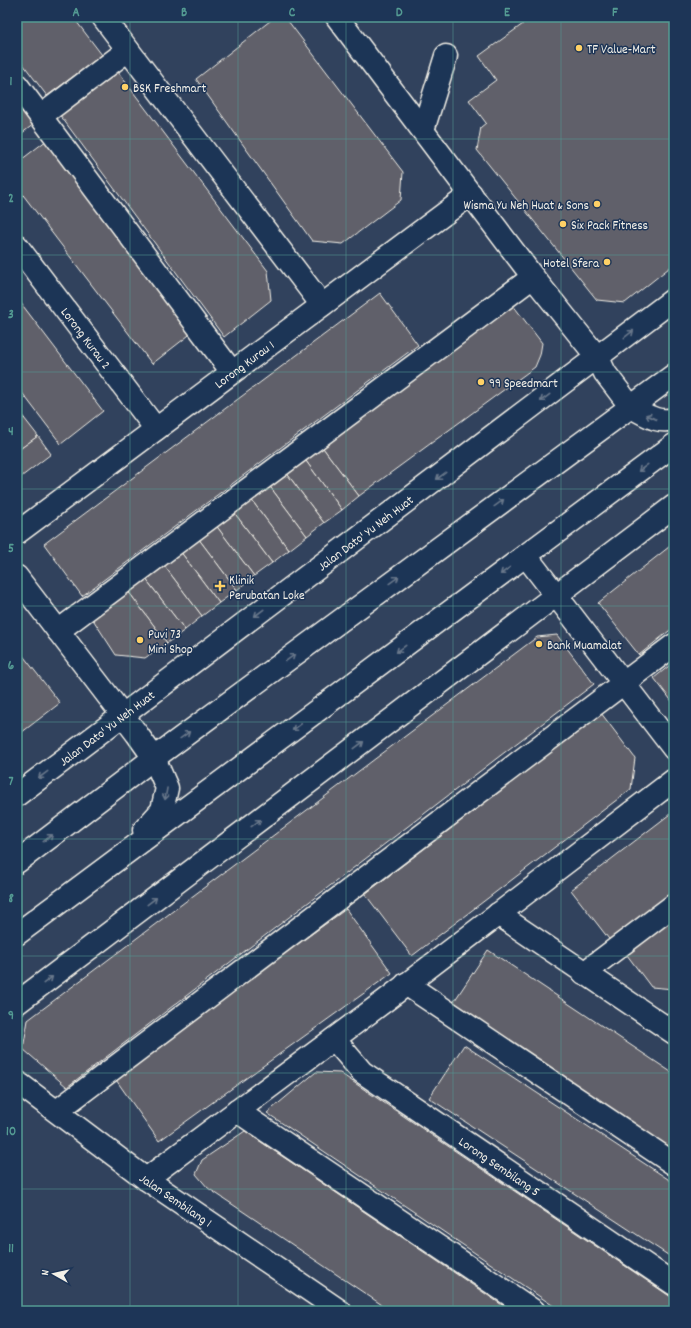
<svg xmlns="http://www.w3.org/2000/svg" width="691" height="1328" viewBox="0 0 691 1328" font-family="Dekko,sans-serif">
<rect width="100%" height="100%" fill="#31425d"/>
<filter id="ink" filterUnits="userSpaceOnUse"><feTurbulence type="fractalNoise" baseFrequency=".025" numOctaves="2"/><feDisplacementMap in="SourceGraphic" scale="8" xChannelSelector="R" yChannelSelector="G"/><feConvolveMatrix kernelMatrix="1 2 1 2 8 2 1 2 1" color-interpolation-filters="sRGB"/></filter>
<g filter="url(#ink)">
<g fill="#60606a" stroke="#f4f1e8">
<polygon points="17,17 73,17 102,55 47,96 17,56"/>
<polygon points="275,17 285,17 403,172 401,200 343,244 312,241 196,79"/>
<polygon points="527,17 674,17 674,264 625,303 597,300 477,150 481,127 486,123 469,100 496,80 479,56 523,24 521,21"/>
<polygon points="115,68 268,271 271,300 224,337 57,111"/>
<polygon points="17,100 34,124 17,137"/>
<polygon points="47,140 193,332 152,364 17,187 17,163"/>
<polygon points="380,293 418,345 82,596 44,544"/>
<polygon points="17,298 103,411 61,444 17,386"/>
<polygon points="509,300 542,343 540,355 535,367 359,496 320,444"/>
<polygon points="17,408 24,418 17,423"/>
<polygon points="24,418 38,436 17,451 17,423"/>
<polygon points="38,436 51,454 17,480 17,451"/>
<polygon points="320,444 359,496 342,510 303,457"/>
<polygon points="303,457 342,510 324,523 285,471"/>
<polygon points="285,471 324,523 307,536 268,484"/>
<polygon points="268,484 307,536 289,550 250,498"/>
<polygon points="250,498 289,550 272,563 233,511"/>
<polygon points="233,511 272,563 254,576 215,524"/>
<polygon points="215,524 254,576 237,590 198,538"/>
<polygon points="198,538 237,590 219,603 180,551"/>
<polygon points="674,543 674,627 639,655 598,603"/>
<polygon points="180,551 219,603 202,616 163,564"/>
<polygon points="163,564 202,616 185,630 145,578"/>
<polygon points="145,578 185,630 167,643 128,591"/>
<polygon points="128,591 167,643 145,658 116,655 92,618"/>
<polygon points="557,635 594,684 67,1087 23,1049 28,1020 537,637"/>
<polygon points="17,648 60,703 17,736"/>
<polygon points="674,662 674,704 654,678"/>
<polygon points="601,713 635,758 631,789 412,956 365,894"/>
<polygon points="674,811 674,896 612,943 571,890"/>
<polygon points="346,909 392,973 159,1141 114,1077"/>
<polygon points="674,919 674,989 651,987 627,955"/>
<polygon points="488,950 674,1074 674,1155 451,1006"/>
<polygon points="464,1045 674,1183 674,1259 429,1098"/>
<polygon points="316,1072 340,1073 674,1299 674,1311 561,1311 267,1113"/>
<polygon points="245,1131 511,1311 391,1311 208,1188 196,1174 202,1160"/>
</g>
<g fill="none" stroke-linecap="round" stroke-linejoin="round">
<g stroke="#f4f1e8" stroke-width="25">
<g id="minor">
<polyline points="103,17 322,305"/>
<polyline points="337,17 533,277 598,358 605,373 631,407"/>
<polyline points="17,85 232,372"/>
<polyline points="41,116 128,50"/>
<polyline points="423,130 446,56"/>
<path id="s1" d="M17 246 156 429"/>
<path id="s2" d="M17 533 471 194"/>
<polyline points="526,556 674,749"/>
<polyline points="17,577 137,734 154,758"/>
<polyline points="58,631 533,277"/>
<path id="s3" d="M17 795 674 299"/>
<polyline points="498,914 674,1033"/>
<polyline points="584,973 674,905"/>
<polyline points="406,984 674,1164"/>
<polyline points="17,1003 674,506"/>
<path id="s4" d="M334 1039 362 1072 674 1284"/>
<path id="s5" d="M17 1082 146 1179 340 1311"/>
<polyline points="57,1111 674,645"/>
<polyline points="237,1111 534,1311"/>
<polyline points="146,1179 386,1000 674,780"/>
</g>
</g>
<g stroke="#f4f1e8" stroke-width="25">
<g id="major">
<path d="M631 407C645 414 657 424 674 419"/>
<polyline points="144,830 162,810 167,788 154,758"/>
<polyline points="17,862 154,758 674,375"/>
<polyline points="17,934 674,445"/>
</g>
</g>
<use href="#minor" stroke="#1d3557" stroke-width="22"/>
<use href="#major" stroke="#1d3557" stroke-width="22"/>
</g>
<defs><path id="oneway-shaft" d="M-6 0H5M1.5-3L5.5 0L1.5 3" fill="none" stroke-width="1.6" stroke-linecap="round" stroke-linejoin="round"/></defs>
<g stroke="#68778a">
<use href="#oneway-shaft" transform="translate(629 334) rotate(-38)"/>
<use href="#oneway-shaft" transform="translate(545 398) rotate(143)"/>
<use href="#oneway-shaft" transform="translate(651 417) rotate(-156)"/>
<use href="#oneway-shaft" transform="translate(643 468) rotate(143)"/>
<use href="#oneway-shaft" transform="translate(441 476) rotate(143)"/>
<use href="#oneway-shaft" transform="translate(499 503) rotate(-36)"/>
<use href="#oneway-shaft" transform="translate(505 571) rotate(143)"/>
<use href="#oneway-shaft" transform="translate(394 580) rotate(-36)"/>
<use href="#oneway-shaft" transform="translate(259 613) rotate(143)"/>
<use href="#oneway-shaft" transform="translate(401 649) rotate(143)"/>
<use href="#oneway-shaft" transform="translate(290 658) rotate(-36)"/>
<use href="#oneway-shaft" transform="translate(297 727) rotate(143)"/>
<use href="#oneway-shaft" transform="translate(185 735) rotate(-36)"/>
<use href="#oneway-shaft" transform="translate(359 745) rotate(-37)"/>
<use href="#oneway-shaft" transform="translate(43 775) rotate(143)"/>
<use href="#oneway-shaft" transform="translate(166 794) rotate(100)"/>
<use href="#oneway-shaft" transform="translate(256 823) rotate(-37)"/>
<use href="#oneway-shaft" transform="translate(48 838) rotate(-37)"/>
<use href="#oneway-shaft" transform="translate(152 901) rotate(-37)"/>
<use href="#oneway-shaft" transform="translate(48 980) rotate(-37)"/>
</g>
</g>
<path fill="none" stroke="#549b93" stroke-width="1" stroke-opacity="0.55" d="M130 17V1311M238 17V1311M346 17V1311M453 17V1311M561 17V1311M17 139H674M17 255H674M17 372H674M17 489H674M17 606H674M17 722H674M17 839H674M17 956H674M17 1073H674M17 1189H674"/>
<g fill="#ffd166" stroke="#1d3557" stroke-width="1.5">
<circle cx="579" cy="48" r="4"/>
<circle cx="125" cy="87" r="4"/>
<circle cx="597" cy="204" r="4"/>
<circle cx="563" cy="224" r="4"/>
<circle cx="607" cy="262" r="4"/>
<circle cx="481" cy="382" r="4"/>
<path d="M218 580h4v4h4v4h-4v4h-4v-4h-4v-4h4z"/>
<circle cx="140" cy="640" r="4"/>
<circle cx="539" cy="644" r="4"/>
</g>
<g text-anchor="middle" stroke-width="3" stroke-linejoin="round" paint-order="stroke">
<g font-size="13" fill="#f4f1e8" stroke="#1d3557" text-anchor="start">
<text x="587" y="53">TF Value-Mart</text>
<text x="133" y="92">BSK Freshmart</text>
<text x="589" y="209" text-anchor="end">Wisma Yu Neh Huat &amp; Sons</text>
<text x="571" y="229">Six Pack Fitness</text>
<text x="599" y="267" text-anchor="end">Hotel Sfera</text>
<text x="489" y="387">99 Speedmart</text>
<text x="229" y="584">Klinik<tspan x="229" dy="15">Perubatan Loke</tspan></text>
<text x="148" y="638">Puvi 73<tspan x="148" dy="15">Mini Shop</tspan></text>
<text x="547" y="649">Bank Muamalat</text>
</g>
<g font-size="13" fill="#f4f1e8" stroke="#1d3557">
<text dy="5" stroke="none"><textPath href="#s1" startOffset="115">Lorong Kurau 2</textPath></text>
<text dy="5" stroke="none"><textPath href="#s2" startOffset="283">Lorong Kurau 1</textPath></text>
<text dy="5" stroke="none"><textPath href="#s3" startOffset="436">Jalan Dato' Yu Neh Huat</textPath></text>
<text dy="5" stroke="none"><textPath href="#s3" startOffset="112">Jalan Dato' Yu Neh Huat</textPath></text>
<text dy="5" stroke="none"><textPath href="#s4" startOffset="210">Lorong Sembilang 5</textPath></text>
<text dy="5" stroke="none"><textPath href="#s5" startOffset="198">Jalan Sembilang 1</textPath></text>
</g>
</g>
<rect width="691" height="1328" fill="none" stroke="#1d3557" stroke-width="44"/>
<g transform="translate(54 1274) rotate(278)" stroke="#1d3557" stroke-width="3" paint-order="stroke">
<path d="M0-3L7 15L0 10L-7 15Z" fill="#f4f1e8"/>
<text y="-6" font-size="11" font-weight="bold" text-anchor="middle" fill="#f4f1e8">N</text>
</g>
<rect x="22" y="22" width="647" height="1284" fill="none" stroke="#549b93" stroke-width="1.5"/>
<g font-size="13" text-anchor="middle" font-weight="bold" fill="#549b93">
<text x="76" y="16">A</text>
<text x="184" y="16">B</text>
<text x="292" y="16">C</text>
<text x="399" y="16">D</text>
<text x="507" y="16">E</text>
<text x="615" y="16">F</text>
<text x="11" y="85">1</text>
<text x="11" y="202">2</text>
<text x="11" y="318">3</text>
<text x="11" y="435">4</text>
<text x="11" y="552">5</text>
<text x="11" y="669">6</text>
<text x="11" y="785">7</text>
<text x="11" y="902">8</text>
<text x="11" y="1019">9</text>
<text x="11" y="1135">10</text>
<text x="11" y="1252">11</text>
</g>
</svg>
